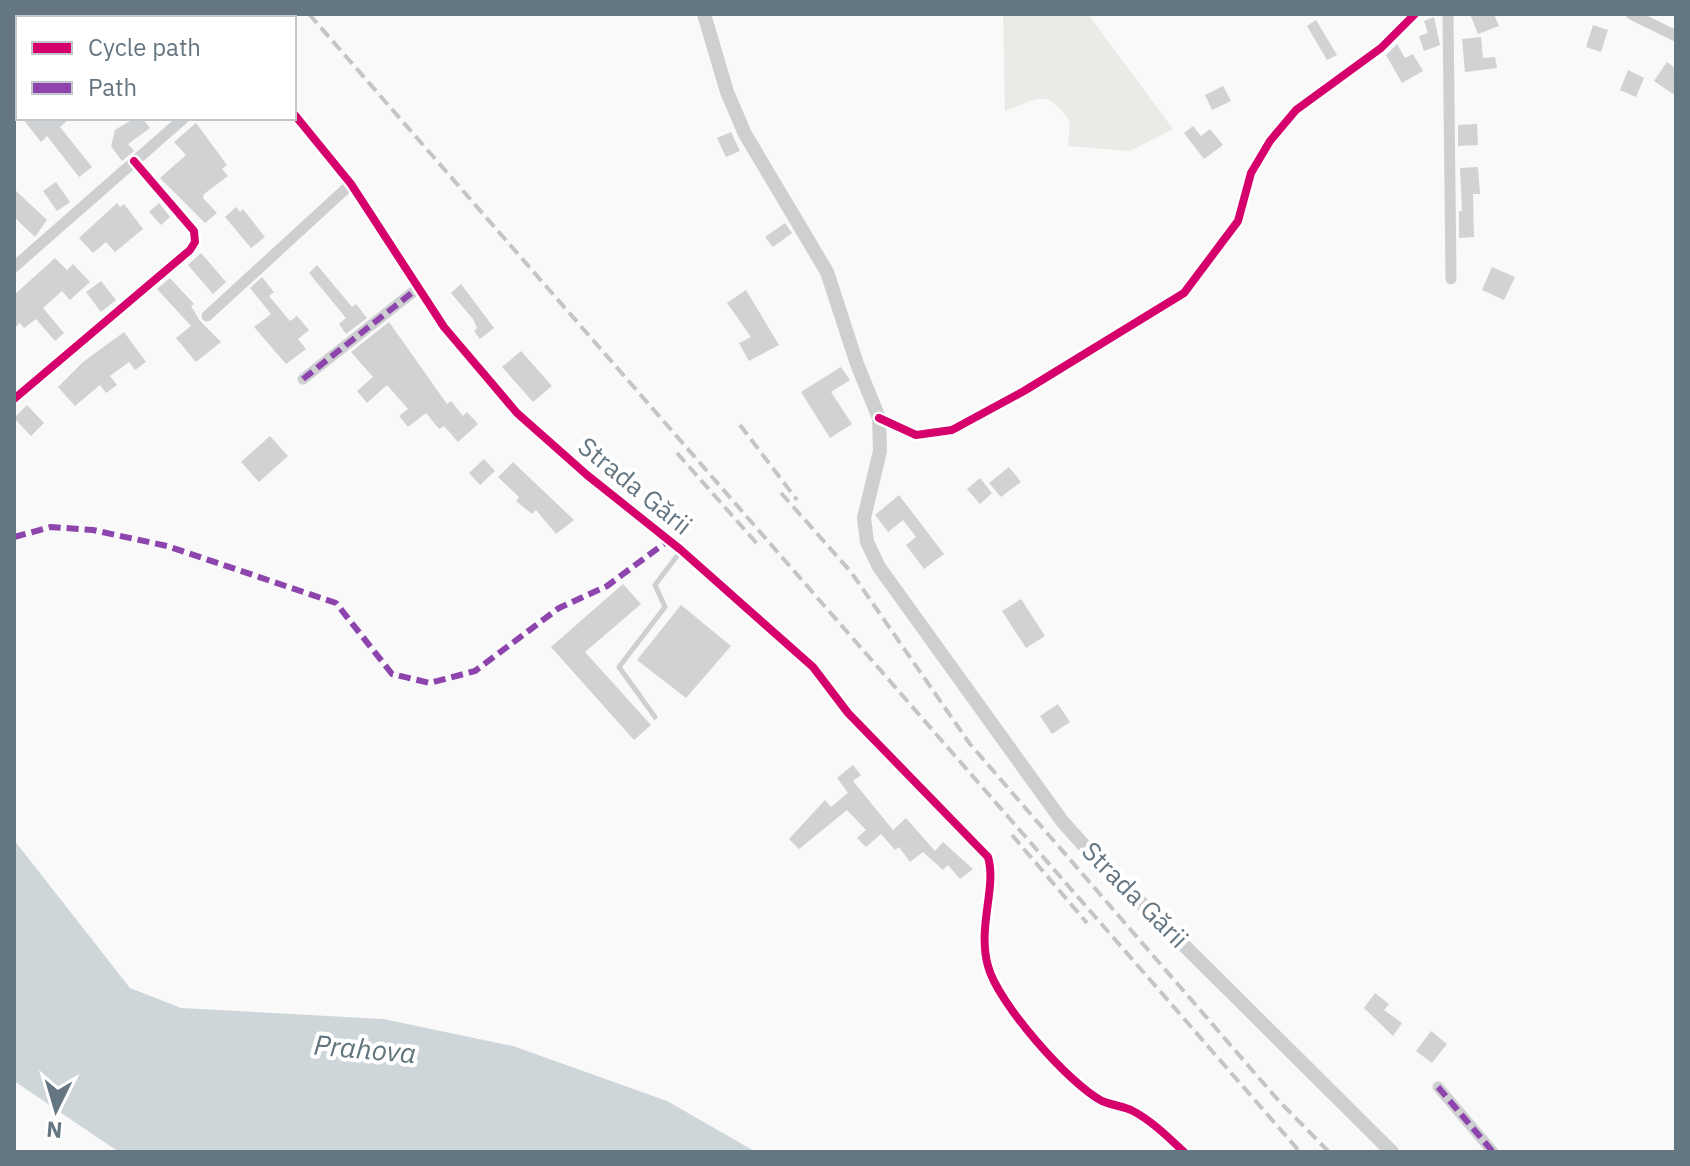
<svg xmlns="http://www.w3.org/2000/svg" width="1690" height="1166" viewBox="0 0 1690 1166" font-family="'IBM Plex Sans',sans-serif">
<rect width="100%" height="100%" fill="#f9f9f9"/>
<path fill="#e8ebe6" d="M1003 14H1088L1173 129 1130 151 1068 146 1070 122C1046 87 1039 99 1005 111Z"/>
<polygon fill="#ced6d9" points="14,840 130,988 181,1008 383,1019 513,1046 667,1101 756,1152 119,1152 14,1081"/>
<g fill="#d0d2d3">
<polygon points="1470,14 1494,14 1499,26 1478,34"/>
<polygon points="1434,17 1440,45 1424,51 1419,36 1428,33 1424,21"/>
<polygon points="1316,20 1337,55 1327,60 1307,26"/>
<polygon points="1593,25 1608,30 1601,52 1586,47"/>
<polygon points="1481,37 1483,58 1495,57 1497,68 1465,72 1462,39"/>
<polygon points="1397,44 1405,58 1413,54 1423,71 1402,83 1386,55"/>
<polygon points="1667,62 1676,69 1676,96 1654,81"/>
<polygon points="1628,70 1644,78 1636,97 1620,90"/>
<polygon points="1223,86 1231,101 1212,110 1205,95"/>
<polygon points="22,118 70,118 60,127 92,167 79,177 47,136 41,142"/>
<polygon points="135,118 142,118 150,128 128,144 134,151 122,161 111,146 115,130"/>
<polygon points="196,123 227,165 222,169 228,176 204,194 203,198 217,213 205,223 160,178 186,155 174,142"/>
<polygon points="1477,124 1478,145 1458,146 1458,125"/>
<polygon points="1193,126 1201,136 1210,129 1223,145 1204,159 1184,133"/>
<polygon points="731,132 740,151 726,157 717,138"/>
<polygon points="1478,167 1480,194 1473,194 1474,237 1459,238 1459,211 1462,211 1460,168"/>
<polygon points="56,182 70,202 57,211 43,191"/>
<polygon points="14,189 47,220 35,237 14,217"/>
<polygon points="117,203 120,207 124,204 143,229 115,252 106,242 93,253 79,238"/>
<polygon points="159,203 170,217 161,225 149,212"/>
<polygon points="236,207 240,212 243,209 265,237 251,248 225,217"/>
<polygon points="785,223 792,233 773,247 765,237"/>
<polygon points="201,253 226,282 213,294 188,265"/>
<polygon points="55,258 67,270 73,264 90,282 70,300 62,291 43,308 64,333 55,341 36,319 24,328 20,323 14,328 14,295"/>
<polygon points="317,265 352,307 356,304 367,318 346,334 339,324 346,318 309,273"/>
<polygon points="1492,267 1515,277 1504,300 1482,290"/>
<polygon points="262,277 274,292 269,296 290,321 297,316 309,330 298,339 306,349 286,364 254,327 271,314 250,288"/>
<polygon points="170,278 194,304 191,306 200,321 221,342 196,362 176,338 191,326 157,289"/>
<polygon points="101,281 116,300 101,312 86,292"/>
<polygon points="461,284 494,328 480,339 474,331 477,328 473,319 451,293"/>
<polygon points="746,290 779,345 749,361 739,343 751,337 727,303"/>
<polygon points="389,322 447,404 451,401 463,416 467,412 478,424 458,442 444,426 439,429 426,413 408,427 399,416 408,409 387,385 367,403 357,391 373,377 351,352"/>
<polygon points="124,332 146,362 135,370 129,362 110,376 117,385 106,393 100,385 75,406 58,387 83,362"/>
<polygon points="521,351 552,386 533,402 502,367"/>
<polygon points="841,367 850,380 831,392 852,424 830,438 801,392"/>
<polygon points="27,405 44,423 31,436 14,418"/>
<polygon points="270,436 288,456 259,482 241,462"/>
<polygon points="484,459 495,471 480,485 469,473"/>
<polygon points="513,462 574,520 556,534 536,510 532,514 516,501 519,497 498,477"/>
<polygon points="1009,467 1021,482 1001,497 989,483"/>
<polygon points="980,478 992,493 980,504 967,489"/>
<polygon points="899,495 944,554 924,569 906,545 916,537 903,520 888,532 875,515"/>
<polygon points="623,584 641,604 585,652 651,725 634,740 551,647"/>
<polygon points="1021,599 1045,636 1026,648 1002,611"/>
<polygon points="681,605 731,646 686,698 637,660"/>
<polygon points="1058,704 1070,722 1052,734 1040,716"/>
<polygon points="853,765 861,775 853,781 893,830 906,818 935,851 943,842 973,869 960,879 948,865 943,870 923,852 910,862 899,847 895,850 881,834 866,847 857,838 866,830 847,810 799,849 789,839 825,800 831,807 848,793 837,778"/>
<polygon points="1375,993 1389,1004 1384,1010 1402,1023 1393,1036 1364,1008"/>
<polygon points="1431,1031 1447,1044 1432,1063 1416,1051"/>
</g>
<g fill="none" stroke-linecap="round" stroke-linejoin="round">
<polyline stroke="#cecfd0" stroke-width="5" points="655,717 619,667 665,607 655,585 680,552"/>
<g stroke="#cecfd0" stroke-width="11">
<polyline points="191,14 197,18"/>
<polyline points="1448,14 1451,279"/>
<polyline points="1631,14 1676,36"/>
<polyline points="73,18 77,14"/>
<polyline points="14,73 18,69"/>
<path d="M294 114 351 184 444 327 517 413 587 475 681 550 813 667 848 713 988 857C997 887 977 927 988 966 997 1002 1069 1084 1102 1101 1111 1105 1122 1106 1131 1110 1151 1120 1168 1137 1184 1152"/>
<polyline points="14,267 184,118"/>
<polyline points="207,316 351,184"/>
<polyline points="303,379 418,288"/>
<polyline points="14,399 190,250 195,242 194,231 134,161"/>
<polyline points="879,418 916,435 952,430 1024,391 1184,293 1238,221 1251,173 1270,141 1296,110 1381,48 1415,14"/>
<polyline points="1438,1087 1493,1152"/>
</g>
<polyline stroke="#cecfd0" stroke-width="14" points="704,14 727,92 745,134 827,272 857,364 879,418 880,451 864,518 867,542 879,567 1062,821 1088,850 1392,1152"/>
<g stroke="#c3c5c6" stroke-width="4" stroke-dasharray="12 6" stroke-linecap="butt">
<polyline points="309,14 1300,1152"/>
<polyline points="740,425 797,500"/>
<polyline points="677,453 759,546"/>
<polyline points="781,493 851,572 970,744 1278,1100 1329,1152"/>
<polyline points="1012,835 1087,923"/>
</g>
<g stroke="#8e44ad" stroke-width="6" stroke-dasharray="12 6" stroke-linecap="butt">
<polyline points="303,379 418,288"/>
<polyline points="14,537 51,527 93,530 167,546 336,603 392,674 430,683 475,671 559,608 607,586 669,540"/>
<polyline points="1438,1087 1493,1152"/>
</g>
<g stroke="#fff" stroke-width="13">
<g id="cycleway">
<path d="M294 114 351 184 444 327 517 413 587 475 681 550 813 667 848 713 988 857C997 887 977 927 988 966 997 1002 1069 1084 1102 1101 1111 1105 1122 1106 1131 1110 1151 1120 1168 1137 1184 1152"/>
<polyline points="14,399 190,250 195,242 194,231 134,161"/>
<polyline points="879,418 916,435 952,430 1024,391 1184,293 1238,221 1251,173 1270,141 1296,110 1381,48 1415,14"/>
</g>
</g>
<use href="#cycleway" stroke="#d6006c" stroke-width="8"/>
</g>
<g text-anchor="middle" stroke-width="8" stroke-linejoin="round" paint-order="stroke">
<g font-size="26" fill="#657683" stroke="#fff">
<text transform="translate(635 486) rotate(39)" y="9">Strada Gării</text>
<text transform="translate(1135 895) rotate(45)" y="9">Strada Gării</text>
</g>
<g font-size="28" font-style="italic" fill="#60757c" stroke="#fff">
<text transform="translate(365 1049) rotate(5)" y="10">Prahova</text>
</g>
</g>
<rect width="1690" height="1166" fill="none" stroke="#657683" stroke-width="32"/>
<rect x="16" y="16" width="280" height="104" fill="#ffffff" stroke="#c1c8cd" stroke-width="2"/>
<rect x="32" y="42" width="40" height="12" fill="#d6006c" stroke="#c1c8cd" stroke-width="2"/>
<text x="88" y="56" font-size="24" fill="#657683">Cycle path</text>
<rect x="32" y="82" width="40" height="12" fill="#8e44ad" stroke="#c1c8cd" stroke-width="2"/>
<text x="88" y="96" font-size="24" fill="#657683">Path</text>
<g transform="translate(56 1110) rotate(185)" stroke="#ffffff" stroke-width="6" paint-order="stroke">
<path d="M0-6L14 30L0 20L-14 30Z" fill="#657683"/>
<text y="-12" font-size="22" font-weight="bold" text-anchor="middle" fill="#657683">N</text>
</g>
</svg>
